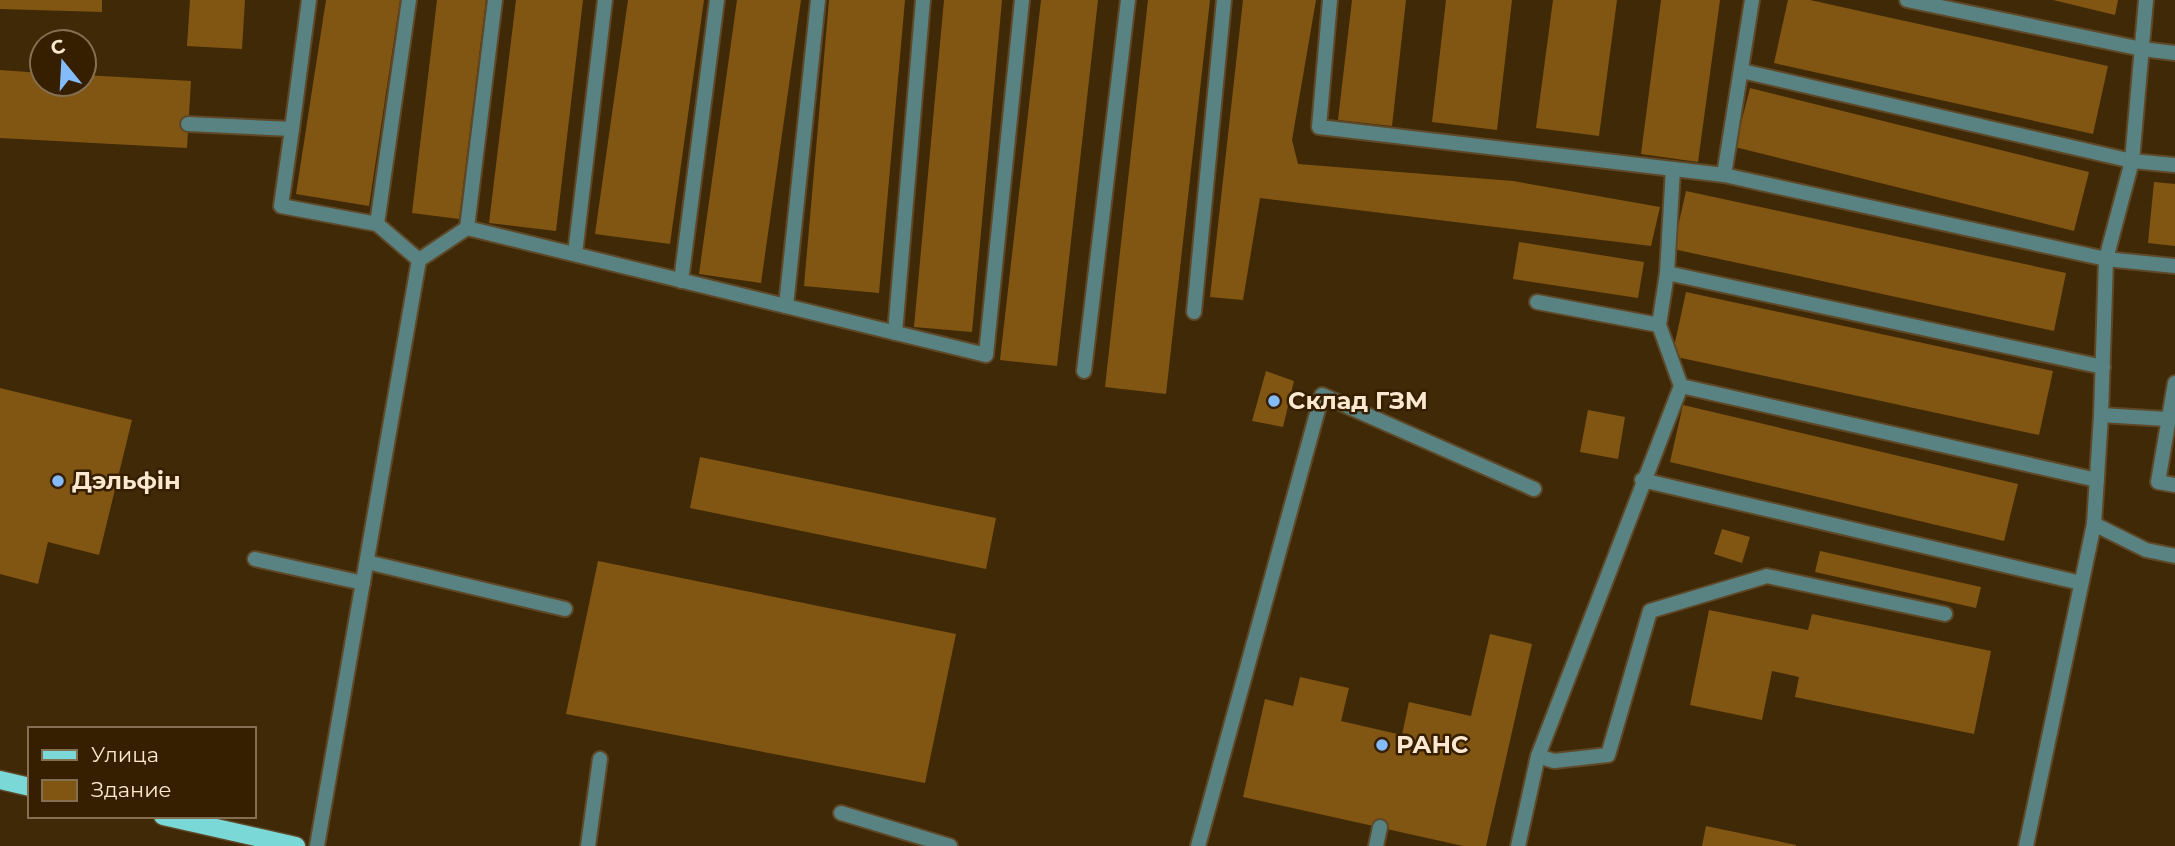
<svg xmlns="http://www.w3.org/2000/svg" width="2175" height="846" viewBox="0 0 2175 846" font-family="Montserrat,sans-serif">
<rect width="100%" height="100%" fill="#402907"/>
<g fill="#815613">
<polygon points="0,0 102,0 102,12 0,9"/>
<polygon points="190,0 245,0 242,49 187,46"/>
<polygon points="326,0 400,0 369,206 296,194"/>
<polygon points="437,0 486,0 459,219 412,213"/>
<polygon points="516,0 583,0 556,231 489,223"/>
<polygon points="628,0 704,0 670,244 595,234"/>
<polygon points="737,0 801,0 761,283 699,274"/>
<polygon points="829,0 905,0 879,293 804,286"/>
<polygon points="944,0 1002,0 972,332 914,327"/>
<polygon points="1041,0 1098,0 1057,366 1000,360"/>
<polygon points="1148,0 1210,0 1166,394 1105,387"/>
<polygon points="1243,0 1316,0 1292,140 1298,164 1513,181 1660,207 1651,246 1260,198 1243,300 1210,297"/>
<polygon points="1352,0 1406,0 1392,126 1338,120"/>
<polygon points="1446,0 1512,0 1497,130 1432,122"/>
<polygon points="1553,0 1617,0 1599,136 1536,128"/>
<polygon points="1661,0 1720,0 1698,162 1641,154"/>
<polygon points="1788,0 1810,0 2108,66 2093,134 1774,63"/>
<polygon points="2053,0 2118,0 2115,15"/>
<polygon points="0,70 42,73 42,84 84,84 84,75 191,81 187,148 0,138"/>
<polygon points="1750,88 2089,172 2074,231 1735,147"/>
<polygon points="2154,182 2175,184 2175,246 2148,243"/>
<polygon points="1686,191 2066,273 2054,331 1673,249"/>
<polygon points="1519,242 1644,262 1638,298 1513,279"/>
<polygon points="1686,292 2053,371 2039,435 1672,356"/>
<polygon points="1266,371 1294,381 1283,427 1252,421"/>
<polygon points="0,388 132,420 99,555 48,542 38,584 0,574"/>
<polygon points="1683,405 2018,484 2004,541 1670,462"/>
<polygon points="1588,410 1625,417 1618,459 1580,452"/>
<polygon points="700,457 996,518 986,569 690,508"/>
<polygon points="1722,529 1750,537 1742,563 1714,554"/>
<polygon points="1820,551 1981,587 1976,608 1815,572"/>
<polygon points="598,561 956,634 925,783 566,714"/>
<polygon points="1709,610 1808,630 1812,614 1991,651 1974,734 1795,697 1799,677 1772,671 1762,720 1690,705"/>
<polygon points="1490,634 1532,644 1486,846 1463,846 1243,797 1265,699 1293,706 1300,677 1349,688 1341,721 1402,735 1409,702 1471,716"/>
<polygon points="1706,826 1796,845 1796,846 1702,846"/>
</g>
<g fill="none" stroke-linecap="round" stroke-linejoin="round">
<g stroke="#5e4827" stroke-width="18">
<g id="lane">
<polyline points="1330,0 1319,127 1724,175 2106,259 2175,266"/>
<polyline points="1907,0 2142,49 2175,53"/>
<polyline points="1742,71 2132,161 2175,165"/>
<polyline points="188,124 292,129 281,206 377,224 419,260"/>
<polyline points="292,129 309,0"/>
<polyline points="1724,175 1752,0"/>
<polyline points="377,224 409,0"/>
<polyline points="467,228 495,0"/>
<polyline points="575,254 605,0"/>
<polyline points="1667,273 2103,367"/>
<polyline points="681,281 717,0"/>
<polyline points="1537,302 1659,325"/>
<polyline points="786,306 818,0"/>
<polyline points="1194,312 1224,0"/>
<polyline points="895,333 923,0"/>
<polyline points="1084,371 1128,0"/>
<polyline points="2175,383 2158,482 2175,485"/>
<polyline points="1681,386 2097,480"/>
<polyline points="2101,415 2167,419"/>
<polyline points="1642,480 2081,583"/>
<polyline points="2094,524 2146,550 2175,556"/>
<polyline points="255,559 363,583"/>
<polyline points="367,562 565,609"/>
<polyline points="1538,756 1554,761 1608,755 1650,611 1767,576 1945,614"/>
<polyline points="841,813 950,846"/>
<polyline points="317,846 419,260 467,228 986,355 1022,0"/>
<polyline points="588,846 600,759"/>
<polyline points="1198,846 1322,395 1534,489"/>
<polyline points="1376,846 1380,827"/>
<polyline points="1518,846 1538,756 1681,386 1659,325 1667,273 1673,169"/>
<polyline points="2026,846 2094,524 2101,415 2106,259 2132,161 2146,0"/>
</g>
</g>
<g stroke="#5e4827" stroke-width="21">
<g id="primary">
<polyline points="0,780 30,787"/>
<polyline points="163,816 296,846"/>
</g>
</g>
<use href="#lane" stroke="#588382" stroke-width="14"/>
<use href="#primary" stroke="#7ad9d6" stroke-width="18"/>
</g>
<g fill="#84bcfb" stroke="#351f00" stroke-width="2.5">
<circle cx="1274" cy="401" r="7"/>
<circle cx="58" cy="481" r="7"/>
<circle cx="1382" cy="745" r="7"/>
</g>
<g text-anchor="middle" stroke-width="5" stroke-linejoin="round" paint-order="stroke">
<g font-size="24" font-weight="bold" fill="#fce8d0" stroke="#351f00" text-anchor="start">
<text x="1288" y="409">Склад ГЗМ</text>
<text x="72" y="489">Дэльфін</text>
<text x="1396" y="753">РАНС</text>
</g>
</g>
<rect x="28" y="727" width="228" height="91" fill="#351f00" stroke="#856f53" stroke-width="2"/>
<rect x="42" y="750" width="35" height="10" fill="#7ad9d6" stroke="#856f53" stroke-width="2"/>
<text x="91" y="762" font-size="21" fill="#fce8d0">Улица</text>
<rect x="42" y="780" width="35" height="21" fill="#815613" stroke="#856f53" stroke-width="2"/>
<text x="91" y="797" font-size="21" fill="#fce8d0">Здание</text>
<g transform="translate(63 63) rotate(342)"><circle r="33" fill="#351f00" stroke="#856f53" stroke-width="2"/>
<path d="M0-5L12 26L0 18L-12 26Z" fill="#84bcfb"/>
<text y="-10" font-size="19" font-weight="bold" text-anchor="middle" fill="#fce8d0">С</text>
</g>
</svg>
